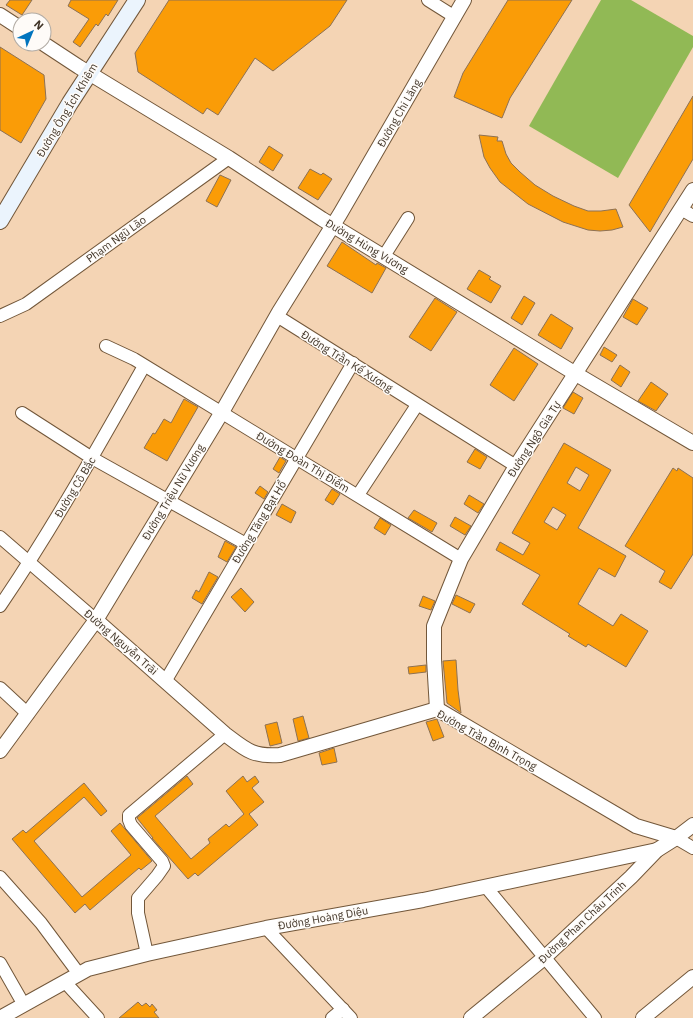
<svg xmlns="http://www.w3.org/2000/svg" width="693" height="1018" viewBox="0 0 693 1018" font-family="'IBM Plex Sans',sans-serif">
<rect width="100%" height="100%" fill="#f4d4b4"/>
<polygon fill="#91b955" points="601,0 631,0 693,36 693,47 618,178 529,126"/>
<g fill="#fa9c07" stroke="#8d7154" fill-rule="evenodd">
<polygon points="10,0 32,0 22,15 6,5"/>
<polygon points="71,0 118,0 108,16 106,14 98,26 96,24 80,47 73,42 89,19 68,6"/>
<polygon points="169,0 347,0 330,26 273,71 255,58 218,115 207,108 203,114 138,72 135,53"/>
<polygon points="508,0 572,0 510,98 502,118 454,97 463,73"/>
<polygon points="0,47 44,75 46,99 21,143 0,130"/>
<polygon points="693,96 693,159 650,232 629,205"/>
<polygon points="479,135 498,137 497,141 502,141 506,154 511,163 520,172 535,185 553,196 574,206 588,211 601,211 616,209 623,227 612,230 600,231 588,230 563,222 528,204 500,182 490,168 484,157"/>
<polygon points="269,146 283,155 273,171 259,162"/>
<polygon points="310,169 321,175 323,173 332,179 318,200 298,188"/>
<polygon points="220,175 231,180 217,207 206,201"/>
<polygon points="342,242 376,265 377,263 386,268 372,293 327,266"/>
<polygon points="479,270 491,277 489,279 501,286 491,303 467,289"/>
<polygon points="524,296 535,303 522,325 511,318"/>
<polygon points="435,298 457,312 431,351 409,337"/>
<polygon points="633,299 648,308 637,325 623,317"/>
<polygon points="551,314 573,328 561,349 538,335"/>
<polygon points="604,347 617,355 612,362 600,355"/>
<polygon points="514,348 538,364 514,401 490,385"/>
<polygon points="620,365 630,372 621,387 611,380"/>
<polygon points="651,382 668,394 656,411 638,401"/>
<polygon points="573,392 583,398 574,414 563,408"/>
<polygon points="184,399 198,407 167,461 144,448 153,433 155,434 164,419 171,423"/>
<path d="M564 443 611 470 578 528 626 556 615 577 599 568 578 604 613 626 621 614 648 631 626 667 588 644 586 647 568 636 570 634 522 604 540 575 496 550 500 542 523 555 530 543 512 533ZM576 467 589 475 580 491 567 483ZM553 507 566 515 557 530 544 522Z"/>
<polygon points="475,449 487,457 480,469 467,462"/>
<polygon points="280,457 286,461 279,473 273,469"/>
<polygon points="673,468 677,471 678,468 693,478 693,554 671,589 659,582 665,571 625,546"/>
<polygon points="260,486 268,492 264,499 255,493"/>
<polygon points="332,489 340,494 333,505 325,500"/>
<polygon points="469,495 484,504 478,513 464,504"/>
<polygon points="282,504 296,512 291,523 276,515"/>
<polygon points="414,510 437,523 432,532 408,518"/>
<polygon points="455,517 471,526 465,535 450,526"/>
<polygon points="380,518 391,525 385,535 374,528"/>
<polygon points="225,541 236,547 227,562 218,557"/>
<polygon points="209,572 218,577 202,604 192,598 196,590 199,592"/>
<polygon points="241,588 254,602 245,612 231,597"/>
<polygon points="456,595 475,604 470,613 452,604"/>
<polygon points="423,596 435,601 431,610 419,606"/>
<polygon points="456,660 458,690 461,713 447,703 443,661"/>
<polygon points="426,665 426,672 409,674 408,667"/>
<polygon points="303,716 309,738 298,741 293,719"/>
<polygon points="437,719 444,737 433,741 426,722"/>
<polygon points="277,722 282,743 270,746 265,725"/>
<polygon points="334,748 337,762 322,765 319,753"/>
<polygon points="187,776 193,784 155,816 191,859 210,843 208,839 226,824 229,827 244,814 226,791 243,776 247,782 255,776 259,782 252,788 264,802 249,814 258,825 198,876 195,873 188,879 152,838 153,838 137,818"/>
<polygon points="84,783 107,811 101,816 84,797 34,841 82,897 131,855 111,831 120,823 152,861 141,870 139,868 90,910 85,904 75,913 12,839 23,830 26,833"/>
<polygon points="138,1002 142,1006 146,1003 150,1007 152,1004 157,1010 154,1012 159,1018 119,1018"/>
</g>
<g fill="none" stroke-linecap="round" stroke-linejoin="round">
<g stroke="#72573a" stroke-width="14">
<g id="minor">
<polyline points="428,0 455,17"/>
<polyline points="681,209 693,216"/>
<polyline points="384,256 408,218"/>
<polyline points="0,316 26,304 229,158"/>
<polyline points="277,316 516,466"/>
<polyline points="106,346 134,359 461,559"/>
<polyline points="22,413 92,458 246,544"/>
<polyline points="358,495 417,405"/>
<polyline points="0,537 96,620"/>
<path d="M0 606C53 528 98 447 144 366"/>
<polyline points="166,680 353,363"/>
<polyline points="0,688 28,714"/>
<polyline points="676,838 693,848"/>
<polyline points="0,877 41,923 79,974"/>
<polyline points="486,887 595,1018"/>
<polyline points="266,928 351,1018"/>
<polyline points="147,954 138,913 138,898 157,876 164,866 162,861 131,825 129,820 129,815 225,734"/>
<polyline points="0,963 24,1005"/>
<polyline points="65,982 98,1018"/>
<polyline points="332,1018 343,1009"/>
</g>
</g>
<g stroke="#72573a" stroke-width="16">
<g id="tertiary">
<polyline points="0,15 20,28"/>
<polyline points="44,44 79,67 229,158 322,219 576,374 693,443"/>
<path d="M96 620 225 734C246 750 253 757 280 755L437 709 636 826 676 838"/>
<polyline points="437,709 434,659 434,626 461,559 516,466 693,190"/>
<polyline points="0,751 96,620 222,412 279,312 340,214 464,0"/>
<polyline points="0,1018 88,969 147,954 266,928 423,900 657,850"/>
<polyline points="471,1018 544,958 631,877 657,850 676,838 693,825"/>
<polyline points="643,1018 693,977"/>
</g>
</g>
<g stroke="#72573a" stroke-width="18">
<polyline id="secondary" points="0,221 70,103 137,0"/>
</g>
<use href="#minor" stroke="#fff" stroke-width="12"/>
<use href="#tertiary" stroke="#fff" stroke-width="14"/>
<use href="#secondary" stroke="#ebf4fd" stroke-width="16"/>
</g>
<g text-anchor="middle" stroke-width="3" stroke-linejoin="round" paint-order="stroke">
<g font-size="11" fill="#413528" stroke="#fefbf8">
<text transform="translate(67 110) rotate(-59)" y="4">Đường Ông Ích Khiêm</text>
<text transform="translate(399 113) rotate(-60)" y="4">Đường Chi Lăng</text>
<text transform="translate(116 239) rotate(-36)" y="4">Phạm Ngũ Lão</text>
<text transform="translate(367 246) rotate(31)" y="4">Đường Hùng Vương</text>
<text transform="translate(347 361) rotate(32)" y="4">Đường Trần Kế Xương</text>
<text transform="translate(534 439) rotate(-57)" y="4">Đường Ngô Gia Tự</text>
<text transform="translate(303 462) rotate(31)" y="4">Đường Đoàn Thị Điểm</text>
<text transform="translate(75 487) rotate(-59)" y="4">Đường Cô Bắc</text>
<text transform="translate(173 492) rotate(-59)" y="4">Đường Triệu Nữ Vương</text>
<text transform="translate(259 522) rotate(-59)" y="4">Đường Tăng Bạt Hổ</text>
<text transform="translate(121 642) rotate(41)" y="4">Đường Nguyễn Trãi</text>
<text transform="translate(487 740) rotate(29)" y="4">Đường Trần Bình Trọng</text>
<text transform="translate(323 918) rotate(-10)" y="4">Đường Hoàng Diệu</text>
<text transform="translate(582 922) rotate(-43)" y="4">Đường Phan Châu Trinh</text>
</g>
</g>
<g transform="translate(32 32) rotate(44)"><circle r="19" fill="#fefbf8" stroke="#b2aca5"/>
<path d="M0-3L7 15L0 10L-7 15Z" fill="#0174be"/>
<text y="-6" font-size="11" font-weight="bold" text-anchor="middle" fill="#413528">N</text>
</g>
</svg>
